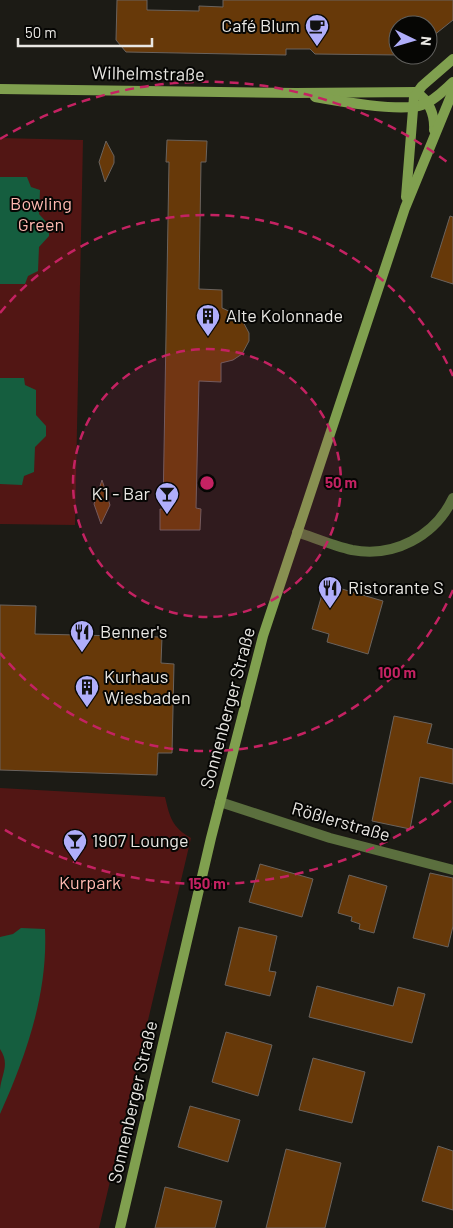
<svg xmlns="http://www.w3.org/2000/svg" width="453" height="1228" viewBox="0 0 453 1228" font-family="Barlow,sans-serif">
<rect width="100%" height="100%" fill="#1c1b15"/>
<g fill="#521614">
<polygon points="0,138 83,140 75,525 0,524"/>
<path d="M0 788 165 797C170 818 172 827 191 838L99 1228H0Z"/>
</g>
<g fill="#155e3f">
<polygon points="0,177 27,177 31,187 40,190 39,214 49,225 49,236 39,247 38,271 28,276 25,284 0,284"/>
<polygon points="0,378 24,378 25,385 36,390 36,415 46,426 46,436 35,447 34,472 24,476 22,485 0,484"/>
<path d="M21 928 45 929C48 994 26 1056 0 1114 0 1106 0 1097 0 1089 2 1073 10 1064 0 1049V937L13 934Z"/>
</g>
<g fill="#673909" stroke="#6a635e">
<polygon points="117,0 147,0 147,10 199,11 199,6 223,7 223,0 453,0 453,20 428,40 428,25 398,25 398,55 315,54 310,49 286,49 286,55 126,52 116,40"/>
<polygon points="167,140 207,141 206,162 201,162 199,289 222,290 222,308 240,316 249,333 249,341 242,354 233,360 221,363 221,382 199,381 196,508 201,509 200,530 160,530 160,509 163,509 169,162 166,162"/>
<polygon points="106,141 114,156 114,163 105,182 99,162"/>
<polygon points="450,216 453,217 453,284 431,277"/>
<polygon points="102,480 110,505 101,524 94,504"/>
<polygon points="325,584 383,601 368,654 327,642 329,634 312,629"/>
<polygon points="0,605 36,606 35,634 162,637 161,663 174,664 172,753 158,753 157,775 0,770"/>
<polygon points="394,716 432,724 427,743 453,749 453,784 420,777 410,829 372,821"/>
<polygon points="260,864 313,879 302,917 249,902"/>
<polygon points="430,873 453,878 453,926 448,947 413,938"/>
<polygon points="349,875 387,886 374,933 359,929 360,924 351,921 352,917 338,913"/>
<polygon points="239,927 277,936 269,971 276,972 270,996 225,985"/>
<polygon points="317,986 393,1006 398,987 425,994 412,1043 309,1017"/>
<polygon points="226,1032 272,1045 258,1096 212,1082"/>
<polygon points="313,1058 365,1072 352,1123 299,1110"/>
<polygon points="190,1106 240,1120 228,1162 178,1147"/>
<polygon points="438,1146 453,1151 453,1210 422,1201"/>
<polygon points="286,1149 341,1163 325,1228 266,1228"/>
<polygon points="165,1187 222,1201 215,1228 155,1228"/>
</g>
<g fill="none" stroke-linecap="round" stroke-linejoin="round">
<g stroke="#5b6f3e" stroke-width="10">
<path d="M297 532C315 538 334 546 352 550 394 558 435 536 453 498"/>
<polyline points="220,802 330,838 453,870"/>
</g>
<g stroke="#80a04f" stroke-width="10">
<path d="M0 89 296 93 416 92C429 100 435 115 434 130"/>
<path d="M315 97C337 101 402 112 422 105 434 101 444 90 453 82"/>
<polyline points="406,197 414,97 422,86 453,59"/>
<polyline points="120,1228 211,838 263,636 405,208 453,91"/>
</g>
</g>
<circle cx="207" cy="483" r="134" fill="#c42262" fill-opacity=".12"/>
<g fill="none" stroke="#c42262" stroke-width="2.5" stroke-dasharray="9 6">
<circle cx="207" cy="483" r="134"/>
<path d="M453 590A268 268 0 0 1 0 653M0 313A268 268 0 0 1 453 376"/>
<path d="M451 801A401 401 0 0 1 0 827M0 139A401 401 0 0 1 451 165"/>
</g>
<defs>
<g id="cafe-pin" transform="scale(1.25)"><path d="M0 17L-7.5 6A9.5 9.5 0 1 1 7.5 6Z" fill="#b0aefa" stroke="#060604"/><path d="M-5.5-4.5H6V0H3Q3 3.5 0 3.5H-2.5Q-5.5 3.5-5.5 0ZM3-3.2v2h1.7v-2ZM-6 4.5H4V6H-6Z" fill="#111"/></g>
<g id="building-pin" transform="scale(1.25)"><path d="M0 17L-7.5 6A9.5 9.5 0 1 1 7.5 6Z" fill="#b0aefa" stroke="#060604"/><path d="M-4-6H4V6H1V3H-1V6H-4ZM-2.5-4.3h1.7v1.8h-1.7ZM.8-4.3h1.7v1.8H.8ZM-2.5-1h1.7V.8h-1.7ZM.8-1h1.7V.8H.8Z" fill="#111"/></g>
<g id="bar-pin" transform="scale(1.25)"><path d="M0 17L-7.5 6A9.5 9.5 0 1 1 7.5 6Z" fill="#b0aefa" stroke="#060604"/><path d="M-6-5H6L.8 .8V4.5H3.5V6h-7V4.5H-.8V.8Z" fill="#111"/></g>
<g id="restaurant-pin" transform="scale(1.25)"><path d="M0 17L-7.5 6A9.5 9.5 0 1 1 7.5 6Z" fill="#b0aefa" stroke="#060604"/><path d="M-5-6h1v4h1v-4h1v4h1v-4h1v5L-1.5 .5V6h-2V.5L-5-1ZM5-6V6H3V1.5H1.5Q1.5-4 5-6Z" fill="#111"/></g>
</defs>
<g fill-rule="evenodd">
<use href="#cafe-pin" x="317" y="26"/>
<use href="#building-pin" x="208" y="316"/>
<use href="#bar-pin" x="167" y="494"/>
<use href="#restaurant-pin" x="330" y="588"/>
<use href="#restaurant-pin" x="82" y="632"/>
<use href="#building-pin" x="87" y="687"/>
<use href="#bar-pin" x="75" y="841"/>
</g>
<g text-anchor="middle" stroke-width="4" stroke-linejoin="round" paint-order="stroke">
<g font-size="18" fill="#e9e7e3" stroke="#060604" text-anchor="start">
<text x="300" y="32" text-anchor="end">Café Blum</text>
<text x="226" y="322">Alte Kolonnade</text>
<text x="150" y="500" text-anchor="end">K1 - Bar</text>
<text x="348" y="594">Ristorante S</text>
<text x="100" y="638">Benner's</text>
<text x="104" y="683">Kurhaus<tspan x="104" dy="21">Wiesbaden</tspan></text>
<text x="92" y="847">1907 Lounge</text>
</g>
<g font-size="18" fill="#e9e7e3" stroke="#060604">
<text transform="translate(148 74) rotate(1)" y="6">Wilhelmstraße</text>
<text transform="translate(228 708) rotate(-75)" y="6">Sonnenberger Straße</text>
<text transform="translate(341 822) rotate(16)" y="6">Rößlerstraße</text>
<text transform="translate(133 1102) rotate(-77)" y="6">Sonnenberger Straße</text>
</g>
<g font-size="18" fill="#ffb9b1" stroke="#060604">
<text x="41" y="210">Bowling<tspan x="41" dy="21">Green</tspan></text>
<text x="90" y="889">Kurpark</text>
</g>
</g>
<circle cx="207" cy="483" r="8" fill="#c42262" stroke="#060604" stroke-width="2.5"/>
<g font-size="15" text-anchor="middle" font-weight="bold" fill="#c42262" stroke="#060604" stroke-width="4" stroke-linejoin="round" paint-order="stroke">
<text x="341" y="488">50 m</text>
<text x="397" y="678">100 m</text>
<text x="207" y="889">150 m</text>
</g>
<g transform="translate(413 40) rotate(95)"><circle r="24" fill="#060604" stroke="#61605d"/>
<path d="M0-4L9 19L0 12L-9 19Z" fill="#b0aefa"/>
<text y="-8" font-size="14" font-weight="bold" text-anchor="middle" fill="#e9e7e3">N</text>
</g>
<path d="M18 38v8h134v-8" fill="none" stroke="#e9e7e3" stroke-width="2.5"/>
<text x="25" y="38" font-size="15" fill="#e9e7e3" stroke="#060604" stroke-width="4" paint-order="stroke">50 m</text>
</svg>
